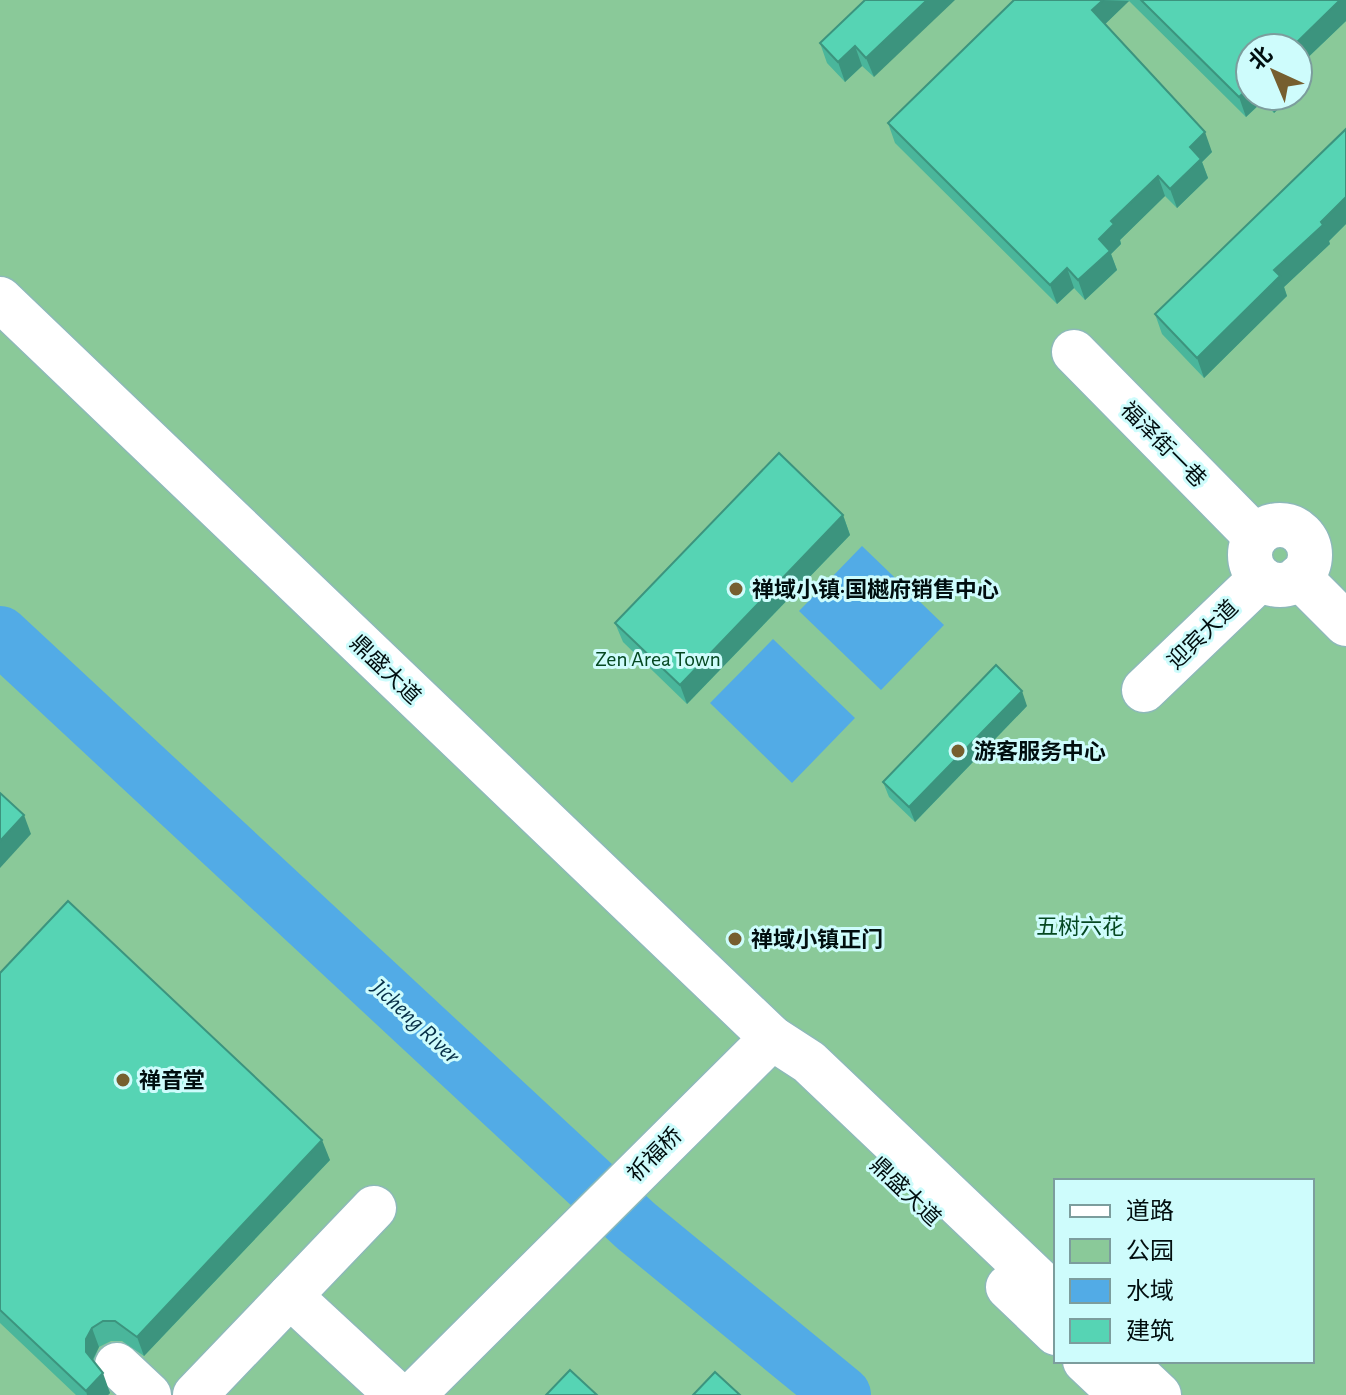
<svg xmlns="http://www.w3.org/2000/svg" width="1346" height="1395" viewBox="0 0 1346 1395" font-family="'Alegreya Sans','Noto Sans SC',sans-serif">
<rect width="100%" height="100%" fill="#c1efee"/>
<path fill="#8ac999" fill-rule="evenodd" d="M0 0H1346V1395H0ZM1250 48H1298V96H1250ZM1056 1181H1312V1361H1056Z"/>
<g fill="#52abe6">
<polygon points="862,546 944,625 881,690 799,611"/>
<polygon points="773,639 855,718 792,783 710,703"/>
</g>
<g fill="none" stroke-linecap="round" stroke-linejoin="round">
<polyline stroke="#52abe6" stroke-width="58" points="0,635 636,1226 842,1395"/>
<g stroke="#8db9b9" stroke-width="47">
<g id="minor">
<polyline points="0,299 772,1038 809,1062 1056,1297"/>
<polyline points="1074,352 1255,536"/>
<circle cx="1280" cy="555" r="30"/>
<polyline points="1299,577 1346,624"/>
<polyline points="1144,690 1261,578"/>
<polyline points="1008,1287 1056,1333"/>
<polyline points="290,1296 397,1395"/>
<polyline points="1085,1361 1121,1395"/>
<polyline points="1123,1361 1159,1395"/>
<polyline points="117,1365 149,1395"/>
<polyline points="195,1395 374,1208"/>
<polyline points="413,1395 772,1038"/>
</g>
</g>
<use href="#minor" stroke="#fff" stroke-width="44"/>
</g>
<g fill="#4ab69b">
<polygon points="865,0 874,77 862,66 845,82 827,63 820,43"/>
<polygon points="1014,0 1346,0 1346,21 1299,66 1306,83 1298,91 1298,48 1250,48 1250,96 1292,96 1274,113 1263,101 1246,117 1129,1 1105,24 1212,152 1202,162 1208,178 1177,208 1165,196 1120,240 1121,244 1111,254 1117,270 1085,300 1074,288 1057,304 895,143 888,123"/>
<polygon points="1346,129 1346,224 1329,241 1330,244 1284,287 1287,296 1204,378 1162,334 1155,314"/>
<polygon points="843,515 850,535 687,704 623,642 615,623"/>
<polygon points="1027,706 915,822 889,797 883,782"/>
<polygon points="0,973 330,1160 144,1356 122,1341 111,1341 99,1347 93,1361 110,1393 108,1395 76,1395 0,1323"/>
</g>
<g fill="#3c947e">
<polygon points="927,0 955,0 874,77 866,58"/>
<polygon points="1103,0 1129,1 1099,30 1092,10"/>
<polygon points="1340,0 1346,0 1346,21 1299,66 1306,83 1298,91 1298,48 1291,48"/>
<polygon points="855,46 862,66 845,82 838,62"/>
<polygon points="1250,87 1250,96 1261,96 1263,101 1246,117 1239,97"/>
<polygon points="1268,96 1292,96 1274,113"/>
<polygon points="1205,132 1212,152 1202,162 1208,178 1177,208 1170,189 1190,147"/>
<polygon points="1158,176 1165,196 1120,240 1121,244 1111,254 1117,270 1085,300 1078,280 1099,239 1111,221"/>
<polygon points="1346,197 1346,224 1329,241 1330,244 1284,287 1287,296 1204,378 1197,358 1274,270"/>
<polygon points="1067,268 1074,288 1057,304 1050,285"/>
<polygon points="843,515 850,535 687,704 680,685"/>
<polygon points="1022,691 1027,706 915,822 909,807"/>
<polygon points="24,815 31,834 0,868 0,841"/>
<polygon points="322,1140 330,1160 144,1356 137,1337"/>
<polygon points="92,1328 99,1347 93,1359 93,1371 86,1352 86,1339"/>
<polygon points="103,1373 110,1393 108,1395 87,1395 86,1391"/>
</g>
<g fill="#56d4b4" stroke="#3c947e" stroke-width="2">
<polygon points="865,0 927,0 866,58 855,46 838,62 820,43"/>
<polygon points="1014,0 1103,0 1092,10 1205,132 1190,147 1201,159 1170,189 1158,176 1111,221 1114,224 1099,239 1110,251 1078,280 1067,268 1050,285 888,123"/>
<polygon points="1141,0 1340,0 1291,48 1250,48 1250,87 1239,97"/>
<polygon points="1346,129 1346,197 1321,222 1323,225 1274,270 1280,276 1197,358 1155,314"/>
<polygon points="779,453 843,515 680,685 615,623"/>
<polygon points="996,665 1022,691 909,807 883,782"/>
<polygon points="0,793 24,815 0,841"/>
<polygon points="68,901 322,1140 137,1337 115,1321 103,1321 92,1328 86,1339 86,1352 103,1373 86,1391 0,1310 0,973"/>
<polygon points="570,1370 597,1395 546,1395"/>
<polygon points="715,1372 740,1395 693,1395"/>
</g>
<g fill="#765f2f" stroke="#cefcfc" stroke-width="3">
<circle cx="736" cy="589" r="8"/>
<circle cx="958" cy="751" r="8"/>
<circle cx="735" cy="939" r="8"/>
<circle cx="123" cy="1080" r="8"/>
</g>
<g text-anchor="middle" stroke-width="6" stroke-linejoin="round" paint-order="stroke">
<g font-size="22" fill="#010e0f" stroke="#cefcfc">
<text transform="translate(1164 444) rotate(45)" y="8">福泽街一巷</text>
<text transform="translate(1202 634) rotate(-44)" y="8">迎宾大道</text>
<text transform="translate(386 669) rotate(44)" y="8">鼎盛大道</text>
<text transform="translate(654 1154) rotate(-45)" y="8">祈福桥</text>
<text transform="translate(906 1191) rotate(44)" y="8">鼎盛大道</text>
</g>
<g font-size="22" font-weight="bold" fill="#010e0f" stroke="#cefcfc" text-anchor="start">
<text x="752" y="597">禅域小镇·国樾府销售中心</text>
<text x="974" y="759">游客服务中心</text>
<text x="751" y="947">禅域小镇正门</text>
<text x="139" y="1088">禅音堂</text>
</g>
<g font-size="22" fill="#054821" stroke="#cefcfc">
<text x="658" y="666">Zen Area Town</text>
<text x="1080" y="934">五树六花</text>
</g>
<g font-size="24" font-style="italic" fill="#072f47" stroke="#cefcfc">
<text transform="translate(416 1021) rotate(43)" y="8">Jicheng River</text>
</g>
</g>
<rect x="1054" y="1179" width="260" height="184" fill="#cefcfc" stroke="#7c9d9d" stroke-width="2"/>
<rect x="1070" y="1205" width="40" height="12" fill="#ffffff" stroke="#7c9d9d" stroke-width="2"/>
<text x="1126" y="1219" font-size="24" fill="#010e0f">道路</text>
<rect x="1070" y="1239" width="40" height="24" fill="#8ac999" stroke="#7c9d9d" stroke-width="2"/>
<text x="1126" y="1259" font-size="24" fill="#010e0f">公园</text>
<rect x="1070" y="1279" width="40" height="24" fill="#52abe6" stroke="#7c9d9d" stroke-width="2"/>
<text x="1126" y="1299" font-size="24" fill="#010e0f">水域</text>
<rect x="1070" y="1319" width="40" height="24" fill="#56d4b4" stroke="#7c9d9d" stroke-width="2"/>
<text x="1126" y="1339" font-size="24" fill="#010e0f">建筑</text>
<g transform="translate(1274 72) rotate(316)"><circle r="38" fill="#cefcfc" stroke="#7c9d9d" stroke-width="2"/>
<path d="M0-6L14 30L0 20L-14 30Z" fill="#765f2f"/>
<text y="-12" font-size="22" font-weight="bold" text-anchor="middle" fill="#010e0f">北</text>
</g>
</svg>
